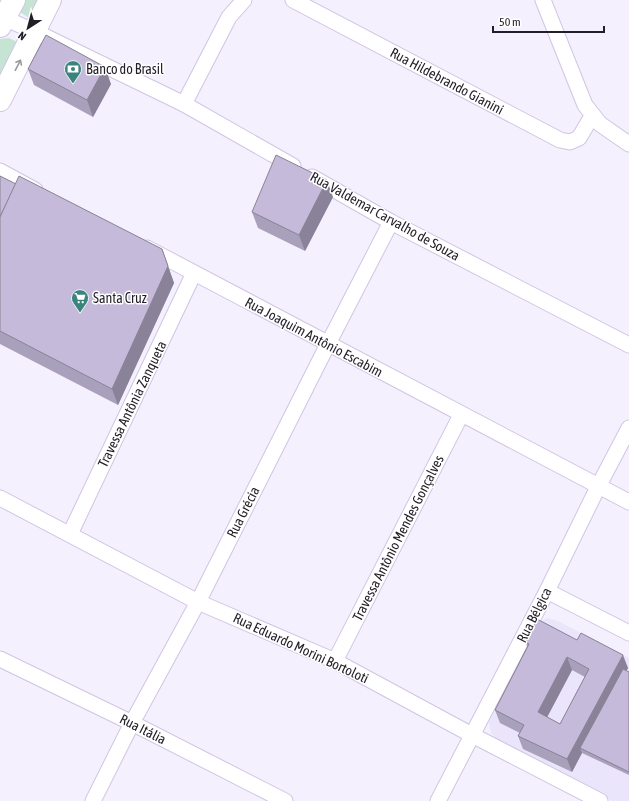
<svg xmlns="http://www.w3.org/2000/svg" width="629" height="801" viewBox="0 0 629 801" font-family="'Asap Condensed',sans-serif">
<rect width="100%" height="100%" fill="#f5f0fd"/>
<polygon fill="#ebe5fb" points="547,618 558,621 629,658 629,801 612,801 501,744 491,733 489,722 540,622"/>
<g fill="#c5e4d4">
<polygon points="22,0 42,0 29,18 20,12"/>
<polygon points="9,38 17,42 0,83 0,39"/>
</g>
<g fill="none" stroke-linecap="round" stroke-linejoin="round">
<g stroke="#d0c5e3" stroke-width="17">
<g id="minor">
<polyline points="293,0 560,140 570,142 579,138 592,116"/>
<polyline points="543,0 585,105 600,124 629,144"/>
<polyline points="0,16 42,35 184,104 293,166"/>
<polyline points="184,104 229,17 244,0"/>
<polyline points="0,171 35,190"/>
<polyline points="312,177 391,222 629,345"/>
<polyline points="147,248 629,502"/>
<polyline points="0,498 198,602 335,661 472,735 600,801"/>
<polyline points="70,534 194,273"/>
<polyline points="547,591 629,633"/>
<polyline points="0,659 132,723 285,801"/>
<polyline points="335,661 461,415"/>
<polyline points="93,801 132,723 198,602 328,344 391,222"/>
<polyline points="438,801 547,591 598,487 629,428"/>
</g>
</g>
<g stroke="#d0c5e3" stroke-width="24">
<g id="secondary">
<polyline points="0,26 14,0"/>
<polyline points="0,100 50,0"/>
</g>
</g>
<use href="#minor" stroke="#fff" stroke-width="15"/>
<use href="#secondary" stroke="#fff" stroke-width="22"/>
</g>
<g fill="#a9a0bb" fill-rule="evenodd">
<polygon points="28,69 111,84 93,117 34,85"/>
<polygon points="0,176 16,184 162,249 174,283 118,405 0,344"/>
<polygon points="333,197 305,251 258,228 252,212"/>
<path d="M526 642 628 668 626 671 629 672V775L582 753 572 772 523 749 518 736 520 733 500 723 495 710 527 647ZM572 670 585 677 560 724 547 717Z"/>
</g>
<g fill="#8a8298">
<polygon points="105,67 111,84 93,117 87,100"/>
<polygon points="327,180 333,197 305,251 299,235"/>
<polygon points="162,249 174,283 118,405 112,389"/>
<polygon points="623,655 628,668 584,750 580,748 582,753 572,772 567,759"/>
<polygon points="567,657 572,670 543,725 538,712"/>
</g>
<g fill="#c5bad9" stroke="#8a8298" fill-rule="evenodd">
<polygon points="46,35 105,67 87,100 28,69"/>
<polygon points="276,155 327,180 299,235 252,212"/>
<polygon points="0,176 16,184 0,217"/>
<polygon points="19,176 162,249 168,266 112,389 0,331 0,217"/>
<path d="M537 619 577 640 581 633 623 655 567 759 518 736 524 725 495 710 529 644 526 642ZM567 657 589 669 560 724 538 712Z"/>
<polygon points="623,669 629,672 629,772 580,748"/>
</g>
<defs><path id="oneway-shaft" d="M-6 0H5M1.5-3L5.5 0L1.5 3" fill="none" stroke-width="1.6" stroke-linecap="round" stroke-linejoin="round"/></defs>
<use stroke="#9c9a9e" href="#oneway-shaft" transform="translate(18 65) rotate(-63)"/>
<defs>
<g id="bank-pin" transform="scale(0.9)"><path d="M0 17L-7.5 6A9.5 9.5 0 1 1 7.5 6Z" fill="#3b837d" stroke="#fff"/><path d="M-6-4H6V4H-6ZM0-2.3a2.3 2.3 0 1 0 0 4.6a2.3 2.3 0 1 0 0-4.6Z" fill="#fff"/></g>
<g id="supermarket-pin" transform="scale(0.9)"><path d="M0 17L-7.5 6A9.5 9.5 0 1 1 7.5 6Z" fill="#3b837d" stroke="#fff"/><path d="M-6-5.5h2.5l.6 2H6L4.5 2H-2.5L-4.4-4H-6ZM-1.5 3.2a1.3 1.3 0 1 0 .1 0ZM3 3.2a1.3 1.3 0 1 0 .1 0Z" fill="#fff"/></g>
</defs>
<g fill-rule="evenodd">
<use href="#bank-pin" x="73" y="69"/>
<use href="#supermarket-pin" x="80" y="298"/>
</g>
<g text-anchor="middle" stroke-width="3" stroke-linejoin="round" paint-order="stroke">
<g font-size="14" fill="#221e28" stroke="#fff" text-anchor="start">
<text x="86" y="74">Banco do Brasil</text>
<text x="93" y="303">Santa Cruz</text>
</g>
<g font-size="14" fill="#221e28" stroke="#fff">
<text transform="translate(447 81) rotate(28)" y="5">Rua Hildebrando Gianini</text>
<text transform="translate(385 216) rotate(29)" y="5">Rua Valdemar Carvalho de Souza</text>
<text transform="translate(314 337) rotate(28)" y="5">Rua Joaquim Antônio Escabim</text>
<text transform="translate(132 404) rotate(-64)" y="5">Travessa Antônia Zanqueta</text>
<text transform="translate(243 512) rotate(-63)" y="5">Rua Grécia</text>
<text transform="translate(398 538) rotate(-63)" y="5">Travessa Antônio Mendes Gonçalves</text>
<text transform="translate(534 615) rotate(-63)" y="5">Rua Bélgica</text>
<text transform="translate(301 648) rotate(25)" y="5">Rua Eduardo Morini Bortoloti</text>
<text transform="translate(143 729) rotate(27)" y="5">Rua Itália</text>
</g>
</g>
<g transform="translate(28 28) rotate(216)" stroke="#ffffff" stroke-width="3" paint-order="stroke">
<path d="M0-3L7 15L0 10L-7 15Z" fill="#221e28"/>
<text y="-6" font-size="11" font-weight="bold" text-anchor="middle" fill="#221e28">N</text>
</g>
<path d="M493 26v6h111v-6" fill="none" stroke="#221e28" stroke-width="2"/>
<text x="499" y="26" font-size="12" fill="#221e28" stroke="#ffffff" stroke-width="3" paint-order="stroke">50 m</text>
</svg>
